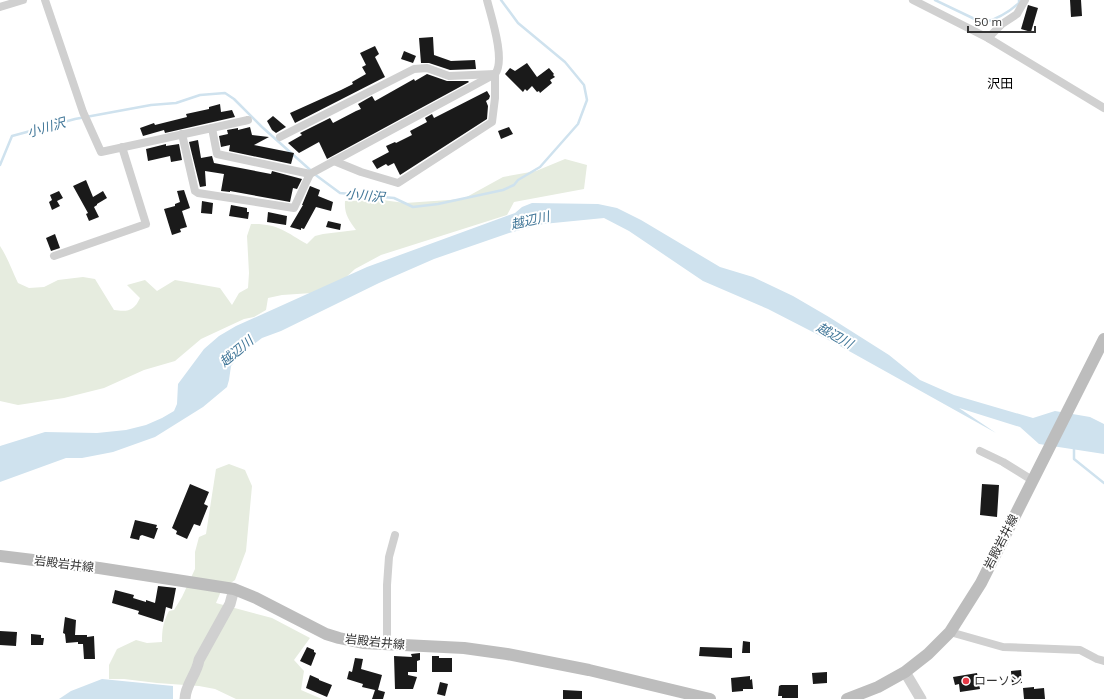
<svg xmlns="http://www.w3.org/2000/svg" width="1104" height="699" viewBox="0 0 1104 699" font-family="Mulish,'Noto Sans JP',sans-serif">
<rect width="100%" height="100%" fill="#fff"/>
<g fill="#e6ecdf">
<path d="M565 159 587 165 584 189 514 202 507 215 381 255 355 269 343 280 312 293 282 295 268 298 266 310 254 317 244 319 201 339 175 361 144 370 104 388 64 398 18 405 0 401V246C8 258 12 271 18 283L29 288 44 287 58 280 83 277 95 279 114 310C128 312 134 311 140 298L127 285 145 280 157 291 175 280 220 288 232 305 239 293 248 288 249 273 247 236 251 224C277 223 286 232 307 244L315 236 323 234 356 230C349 220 344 214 345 201L382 200 405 203 463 199 503 177 536 171Z"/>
<path d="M229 464 245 470 252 486 246 551 235 580 222 589 216 603 272 618 310 638 294 660 304 671 301 690 322 699H236L215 689 199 686 157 683 124 679H109V665L117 649 136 640 147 643 162 642C162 630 163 622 169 611L174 610 182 597 195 569V552L199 537 206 534 216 469Z"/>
</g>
<g fill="#cfe2ee">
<polygon points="532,203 598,204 617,208 641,220 720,267 753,277 793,296 829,317 889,355 920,380 954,395 1033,418 1055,411 1090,417 1104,424 1104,454 1039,444 1020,427 959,408 996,433 840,346 768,309 703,281 629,231 604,218 543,224 509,233 434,259 379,283 281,331 262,338 242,353 231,366 229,380 227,387 203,407 155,437 113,452 82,458 66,458 0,482 0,446 45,432 97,433 126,430 146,425 162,418 174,411 177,404 178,384 204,349 219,336 236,326 367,267 515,213 522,207"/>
<polygon points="102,679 173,686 173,699 59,699 71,691"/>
</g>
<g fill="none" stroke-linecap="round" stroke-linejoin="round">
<g stroke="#cfe2ee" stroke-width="2.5">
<path d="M935 0 983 23C997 19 1008 13 1019 3V0"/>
<polyline points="0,165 12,136 75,119 151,105 176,103 200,95 225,93 234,99 262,127 317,176 340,193 394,198 413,207 438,204 503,190 514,185 518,180 540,167 578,124 587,100 584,85 565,62 518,23 501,0"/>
<polyline points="1074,446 1074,459 1104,483"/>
</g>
</g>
<g fill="#1a1a1a">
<polygon points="1070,0 1081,0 1082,16 1071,17"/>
<polygon points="1028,5 1038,8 1031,32 1021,29"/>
<polygon points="433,37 434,55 451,61 475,60 476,69 450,70 429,63 421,63 419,38"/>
<polygon points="375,46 379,54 375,57 385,77 295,123 290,113 341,90 353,84 352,82 366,74 362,67 366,65 360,53"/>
<polygon points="404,51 416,56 413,63 401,59"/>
<polygon points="527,63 537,77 549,68 554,74 553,75 555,77 550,80 552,83 540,93 539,91 537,92 532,86 527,91 525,89 523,92 505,74 510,68 515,71"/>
<polygon points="427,74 447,81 468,81 469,82 327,159 319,142 299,153 288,143 302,135 300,133 330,118 333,123 356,111 361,109 358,104 372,96 375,101 414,79 415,81"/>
<polygon points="487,91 490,96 489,99 486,101 488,106 487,119 400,175 394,163 388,166 386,164 377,169 372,161 389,152 386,146 395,142 396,143 412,135 410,131 427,122 425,118 432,114 434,118"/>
<polygon points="220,104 221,112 232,110 235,117 165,133 164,130 143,136 140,128 154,123 155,125 187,117 186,114 209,109 209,107"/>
<polygon points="273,116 286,127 276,133 272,130 267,121"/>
<polygon points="250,127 252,135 269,137 254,145 294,153 291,164 229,151 230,145 221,147 219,136 228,134 227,130 238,128 238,130"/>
<polygon points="509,127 513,134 501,139 498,131"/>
<polygon points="198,140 201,158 212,156 214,163 271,174 272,171 302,179 297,189 293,188 290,202 230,191 230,192 221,191 224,174 205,171 206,186 200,187 189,142"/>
<polygon points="166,144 166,146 179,144 182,160 171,162 170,156 148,161 146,149"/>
<polygon points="86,180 93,197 103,191 107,198 97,204 97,205 94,207 99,217 89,221 86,214 88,213 73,186"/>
<polygon points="310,186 320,190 318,196 333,202 331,211 316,207 304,229 301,228 301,230 290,227 303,205 302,205"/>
<polygon points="184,190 190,208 182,211 187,227 180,229 181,232 172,235 164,209 175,206 175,204 180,202 177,191"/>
<polygon points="59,191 63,198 57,201 60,206 52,210 49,202 52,200 50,195"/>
<polygon points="202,201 213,203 212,214 201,213"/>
<polygon points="231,205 247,208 247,212 249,212 248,219 229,216"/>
<polygon points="268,212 287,216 286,225 267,222"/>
<polygon points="328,221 341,224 340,230 326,227"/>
<polygon points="55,234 60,248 51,251 46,238"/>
<polygon points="190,484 209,492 204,504 208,506 200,526 194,524 187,539 176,534 177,531 172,528"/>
<polygon points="982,484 999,485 997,517 980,515"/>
<polygon points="135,520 157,525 156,528 158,528 154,539 142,535 140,536 139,540 130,538"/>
<polygon points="158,586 176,588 172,609 166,607 163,622 138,614 139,611 112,603 115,590 134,595 133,598 146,602 146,600 155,603"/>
<polygon points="65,617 76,620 75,635 87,635 87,637 94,636 95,659 84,659 83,644 78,644 78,642 66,643 65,634 63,633"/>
<polygon points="0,631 17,632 16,646 0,645"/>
<polygon points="31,634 41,635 41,638 44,638 43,645 31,645"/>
<polygon points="743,641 750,642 750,653 742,653"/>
<polygon points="307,647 314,650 314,652 316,653 311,666 300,661"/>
<polygon points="700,647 732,648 732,658 699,656"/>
<polygon points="420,653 420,660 417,661 417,672 408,672 408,675 417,677 413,689 395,689 394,656 412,657 411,654"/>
<polygon points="432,656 439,656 439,658 452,658 452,672 432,672"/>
<polygon points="355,658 363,659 361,669 382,675 378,690 385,692 383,699 372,699 375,690 362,687 363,684 347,679 349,671 352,672"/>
<polygon points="1021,670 1022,683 1012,684 1011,671"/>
<polygon points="827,672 827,683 813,684 812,673"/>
<polygon points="977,673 980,689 960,692 959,684 955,685 953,677"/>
<polygon points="310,675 319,679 319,680 332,685 327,697 306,688"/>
<polygon points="750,676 750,680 752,679 753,689 743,689 743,691 732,692 731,678"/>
<polygon points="440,682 448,684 445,696 437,694"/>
<polygon points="781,685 798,685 798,698 782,698 782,696 778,696 779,686"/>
<polygon points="1034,687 1034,689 1044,688 1045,699 1024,699 1023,688"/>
<polygon points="563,690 582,691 582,699 563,699"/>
</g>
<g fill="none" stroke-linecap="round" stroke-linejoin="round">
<g stroke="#d0d0d0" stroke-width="8">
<polyline points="45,0 83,112 101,152 212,128 217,154 310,174"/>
<polyline points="913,0 988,38 1104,108"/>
<polyline points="0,7 23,0"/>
<polyline points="988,38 1002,24 1017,14 1025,0"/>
<polyline points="212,128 248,120 244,121"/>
<path d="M182 134 195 191 198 193 294 208 310 174 495 74C506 61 491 16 487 0"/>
<polyline points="280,137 414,69 427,68 449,76 495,74 495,98 492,122 398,183 361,172 334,161"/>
<polyline points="54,256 146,224 122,147"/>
<polyline points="980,451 1003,462 1032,480"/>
<polyline points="950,632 1003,647 1080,650 1097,659 1104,661"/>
<polyline points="387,645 387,585 389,557 395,535"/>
</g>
<g stroke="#d0d0d0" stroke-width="11">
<polyline points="905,672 921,699"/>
<path d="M185 699C185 685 197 674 199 660L230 604 234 589"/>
</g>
<g stroke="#bdbdbd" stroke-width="12">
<polyline points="0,556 99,568 234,589 256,598 326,634 339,638 363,643 464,648 507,654 589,670 710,699"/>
<polyline points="847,699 878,687 905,672 928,654 950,632 981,583 1104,339"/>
</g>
</g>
<circle fill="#e63946" stroke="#fff" stroke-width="1.5" cx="966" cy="681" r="4"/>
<g text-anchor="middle" stroke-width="4" stroke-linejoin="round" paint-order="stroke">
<g font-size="12" fill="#333" stroke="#fff">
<text transform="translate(1001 542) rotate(-63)" y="4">岩殿岩井線</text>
<text transform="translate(64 564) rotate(7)" y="4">岩殿岩井線</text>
<text transform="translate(375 642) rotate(6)" y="4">岩殿岩井線</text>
</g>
<g font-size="12" fill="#333" stroke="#fff" text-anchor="start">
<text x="974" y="685">ローソン</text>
</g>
<g font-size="13" fill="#000" stroke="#fff">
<text x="1000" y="88">沢田</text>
</g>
<g font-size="13" font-style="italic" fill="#3f7597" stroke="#fff">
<text transform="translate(46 127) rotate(-16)" y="5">小川沢</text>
<text transform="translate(365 195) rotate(6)" y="5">小川沢</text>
<text transform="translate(530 220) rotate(-13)" y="5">越辺川</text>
<text transform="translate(835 335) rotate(29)" y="5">越辺川</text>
<text transform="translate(236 351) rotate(-40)" y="5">越辺川</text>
</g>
</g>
<path d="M968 26v6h67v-6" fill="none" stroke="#333333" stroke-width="2"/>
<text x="974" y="26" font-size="12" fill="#333333" stroke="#ffffff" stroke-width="3" paint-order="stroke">50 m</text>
</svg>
